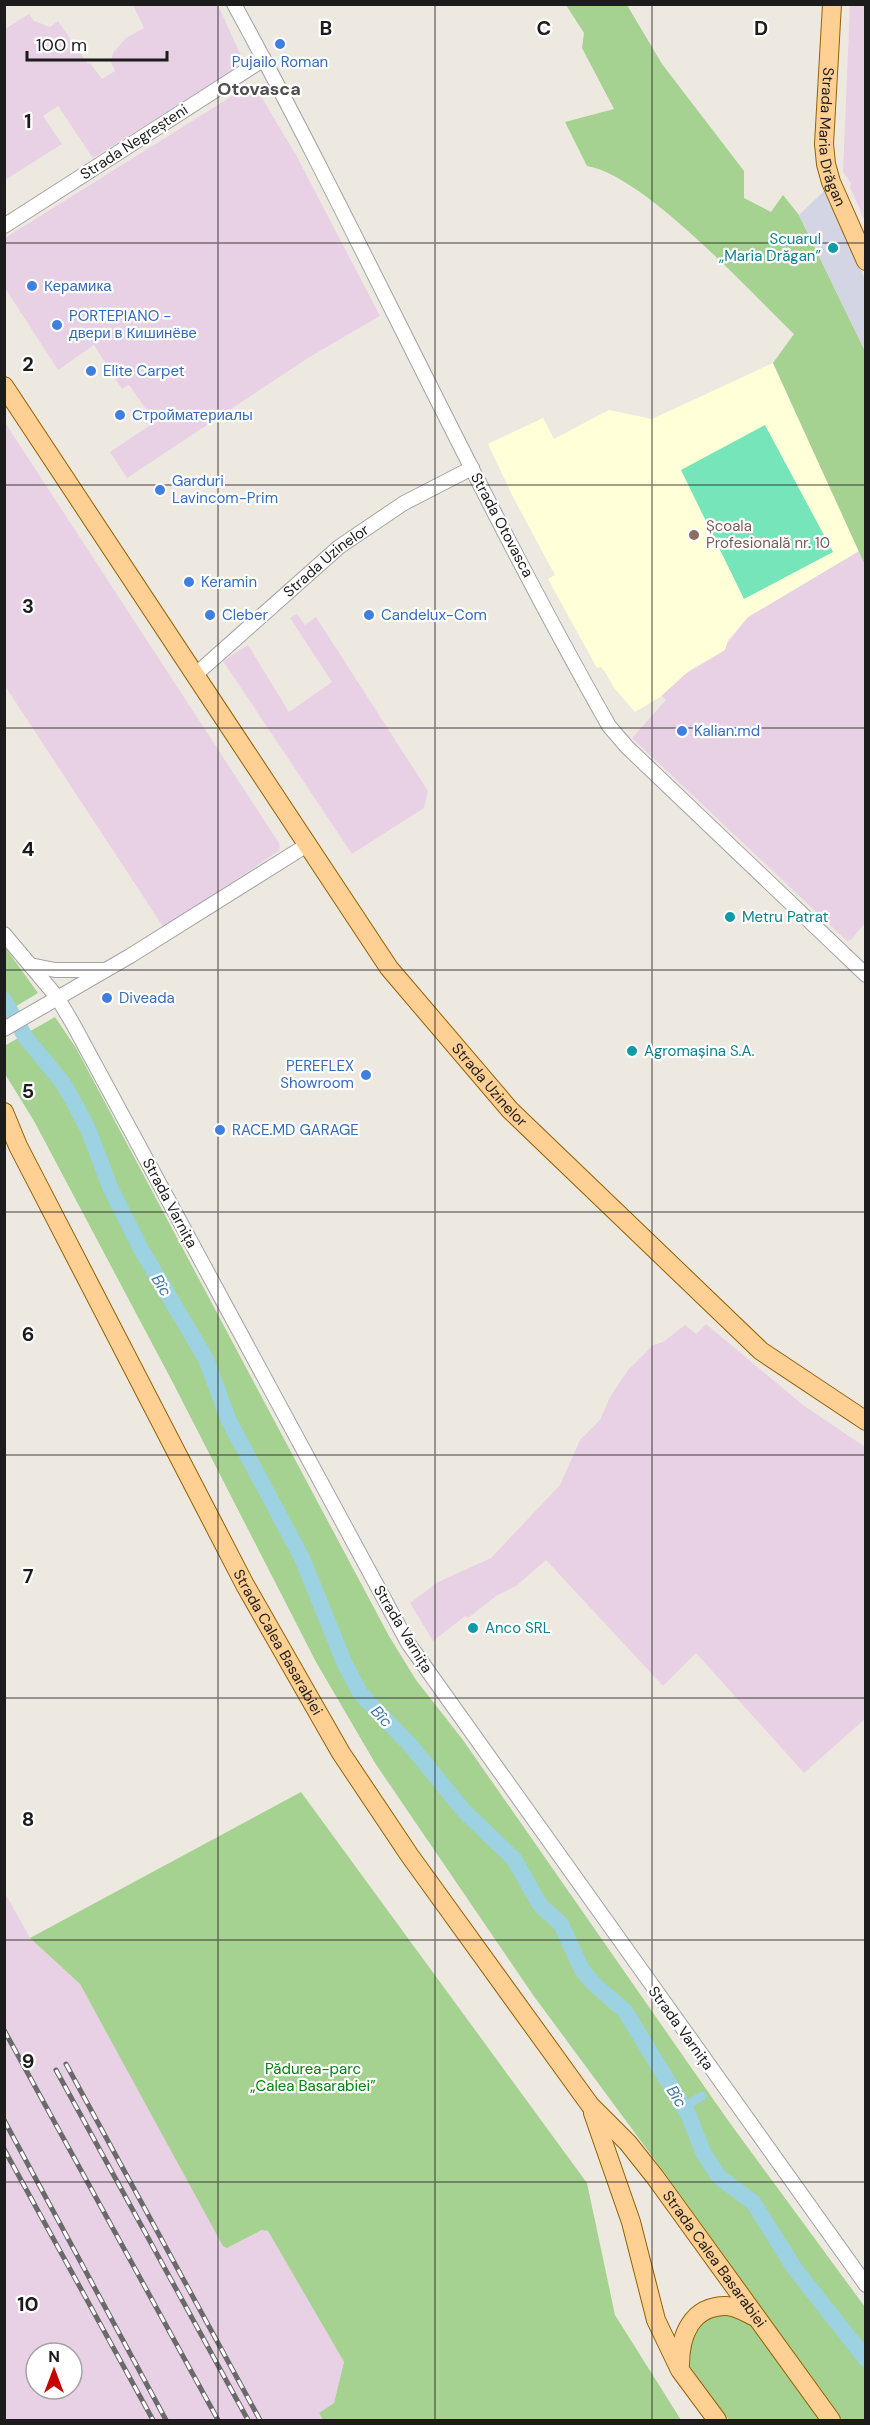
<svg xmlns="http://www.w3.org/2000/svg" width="870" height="2425" viewBox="0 0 870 2425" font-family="'DM Sans',sans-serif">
<rect width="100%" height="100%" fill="#eee9e0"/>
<g fill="#e8d1e4" fill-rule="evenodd">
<polygon points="133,5 218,5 242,58 234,70 93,158 58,106 43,116 62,144 5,180 5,29 29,14 34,21 50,27 58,21 88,64 90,63 102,79 115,71 111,62 113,53 126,38 144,28"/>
<polygon points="850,5 865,5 865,221 850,187 851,183 843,172"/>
<polygon points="253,83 296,155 380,316 311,356 127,478 110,452 155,422 129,385 122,389 94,345 58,370 5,288 5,238"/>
<polygon points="4,421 279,843 280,850 164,928 5,686"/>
<polygon points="859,551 866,565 865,923 851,940 847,941 632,738 666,700 661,695 679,678 719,654 748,617"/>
<polygon points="297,614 305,625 316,617 428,791 424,808 352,854 223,661 248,645 289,712 332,682 290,618"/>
<polygon points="706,1324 803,1405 865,1447 865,1719 804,1773 696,1653 663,1686 546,1560 516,1586 496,1596 468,1618 465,1616 433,1641 410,1603 438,1582 491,1558 560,1485 580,1440 600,1420 610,1397 628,1370 653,1345 663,1342 685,1325 696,1334"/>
<path d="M4 1891 30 1938 80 1984 227 2248 262 2230 268 2231 344 2362 334 2403 319 2413 323 2420H5ZM36 2353H72V2389H36Z"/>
</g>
<polygon fill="#ffffd8" points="773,363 859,551 748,617 728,640 725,650 690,670 660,697 635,712 615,689 605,672 601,667 597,668 548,579 555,575 513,497 488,444 543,418 554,439 609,410 652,419"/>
<g fill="#a5d291">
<path d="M566 5H627L662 64 744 171V198L771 212 783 195 799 215 865 351V565L773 363 794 334C748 290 645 176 587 166L565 122 614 109 582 48 584 33Z"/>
<polygon points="4,946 38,993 5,1013 4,1013"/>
<polygon points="55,1017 76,1048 389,1636 416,1680 463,1740 727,2119 865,2307 865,2420 842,2420 666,2175 533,1995 375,1763 316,1662 172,1381 34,1121 5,1074 6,1045"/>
<polygon points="301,1792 587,2183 615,2315 681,2420 323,2420 319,2413 334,2403 344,2362 268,2231 262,2230 227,2248 223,2246 80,1984 30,1938"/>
<polygon points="735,2314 753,2325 821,2420 729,2420 689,2365 688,2337 709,2315"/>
</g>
<polygon fill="#76e5b9" points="765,425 833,552 744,599 681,470"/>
<polygon fill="#d4d5e4" points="826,189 865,280 865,351 799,215"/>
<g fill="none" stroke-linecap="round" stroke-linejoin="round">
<polyline stroke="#9cd2e1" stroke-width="9" points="684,2107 702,2096"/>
<polyline stroke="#9cd2e1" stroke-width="16" points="4,1000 26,1038 63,1083 75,1104 88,1129 110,1187 141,1249 206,1359 229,1421 302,1558 344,1662 360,1693 411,1746 464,1811 514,1859 540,1905 561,1924 582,1970 595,1985 625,2011 689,2116 703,2152 719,2177 753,2202 795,2269 866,2359"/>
<g stroke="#a3a3a3" stroke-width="16">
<g id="minor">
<path d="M234 4C364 242 475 490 609 726L627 747 866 975"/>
<polyline points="4,226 264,59"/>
<path id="s1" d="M195 675 339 547 404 503 472 468"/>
<polyline points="4,934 57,997 73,1024 408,1643 866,2285"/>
<polyline points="30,965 55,970 104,970"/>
<polyline points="4,1029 130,956 307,845"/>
</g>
</g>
<g stroke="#936100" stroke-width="20">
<g id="major">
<path id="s2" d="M832 4 824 144 826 164 831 182 866 261"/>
<path id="s3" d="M4 386 389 968 510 1110 761 1351 866 1421"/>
<path id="s4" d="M4 1112 18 1146 245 1585 341 1753 410 1856 590 2105 628 2143 655 2177 831 2420"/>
<polyline points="593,2113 631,2222 656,2320 680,2370 717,2420"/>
<path d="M680 2365C680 2336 691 2306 726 2306 735 2306 745 2312 753 2316"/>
</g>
</g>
<use href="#minor" stroke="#fff" stroke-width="14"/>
<use href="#major" stroke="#ffd094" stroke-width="18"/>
<g stroke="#6a6a6a" stroke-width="5">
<g id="rail">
<polyline points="4,2030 218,2420"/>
<polyline points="66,2064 260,2420"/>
<polyline points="56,2070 248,2420"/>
<polyline points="4,2120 166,2420"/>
<polyline points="4,2149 153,2420"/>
</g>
</g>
<use href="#rail" stroke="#fff" stroke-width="3" stroke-dasharray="9" stroke-linecap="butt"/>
</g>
<path fill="none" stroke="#1c1c1c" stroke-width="1.5" stroke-opacity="0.55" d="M218 4V2420M435 4V2420M652 4V2420M4 243H866M4 485H866M4 728H866M4 970H866M4 1212H866M4 1455H866M4 1698H866M4 1940H866M4 2182H866"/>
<g fill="#3f7fe0" stroke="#fff" stroke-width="2">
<circle cx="280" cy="44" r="6"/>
<circle cx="32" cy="286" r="6"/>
<circle cx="57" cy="325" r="6"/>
<circle cx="91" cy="371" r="6"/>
<circle cx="120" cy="415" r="6"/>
<circle cx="160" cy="490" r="6"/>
<circle cx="189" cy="582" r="6"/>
<circle cx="210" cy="615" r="6"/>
<circle cx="369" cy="615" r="6"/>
<circle cx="682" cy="731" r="6"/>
<circle cx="107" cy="998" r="6"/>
<circle cx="366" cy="1075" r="6"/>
<circle cx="220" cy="1130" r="6"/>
</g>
<g fill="#0f9aa8" stroke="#fff" stroke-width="2">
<circle cx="833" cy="248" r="6"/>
<circle cx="730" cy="917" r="6"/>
<circle cx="632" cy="1051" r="6"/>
<circle cx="473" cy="1628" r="6"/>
</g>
<circle fill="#8d6e63" stroke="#fff" stroke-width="2" cx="694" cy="535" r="6"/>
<g text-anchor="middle" stroke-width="4.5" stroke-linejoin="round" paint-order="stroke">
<g font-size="15" fill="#366cbe" stroke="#fff" text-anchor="start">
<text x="280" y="67" text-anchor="middle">Pujailo Roman</text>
<text x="44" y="291">Керамика</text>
<text x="69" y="321">PORTEPIANO -<tspan x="69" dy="17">двери в Кишинёве</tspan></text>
<text x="103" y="376">Elite Carpet</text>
<text x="132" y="420">Стройматериалы</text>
<text x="172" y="486">Garduri<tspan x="172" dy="17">Lavincom-Prim</tspan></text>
<text x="201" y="587">Keramin</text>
<text x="222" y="620">Cleber</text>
<text x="381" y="620">Candelux-Com</text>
<text x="694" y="736">Kalian.md</text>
<text x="119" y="1003">Diveada</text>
<text x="354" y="1071" text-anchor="end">PEREFLEX<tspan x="354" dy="17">Showroom</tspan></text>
<text x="232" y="1135">RACE.MD GARAGE</text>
</g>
<g font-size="15" fill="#1c1c1c" stroke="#fff">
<text dy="5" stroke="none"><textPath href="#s2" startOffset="134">Strada Maria Drăgan</textPath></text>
<text transform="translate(134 142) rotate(-33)" y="5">Strada Negreșteni</text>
<text transform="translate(502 525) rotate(62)" y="5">Strada Otovasca</text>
<text dy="5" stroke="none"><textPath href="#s1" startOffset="174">Strada Uzinelor</textPath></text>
<text dy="5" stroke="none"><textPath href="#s3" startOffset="852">Strada Uzinelor</textPath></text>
<text transform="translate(170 1203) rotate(62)" y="5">Strada Varnița</text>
<text transform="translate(403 1629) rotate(59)" y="5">Strada Varnița</text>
<text dy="5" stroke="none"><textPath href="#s4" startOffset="597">Strada Calea Basarabiei</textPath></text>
<text transform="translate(681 2028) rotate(54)" y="5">Strada Varnița</text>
<text dy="5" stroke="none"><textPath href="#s4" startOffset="1354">Strada Calea Basarabiei</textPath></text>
</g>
<g font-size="15" fill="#0d838f" stroke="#fff" text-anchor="start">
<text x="821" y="244" text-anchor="end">Scuarul<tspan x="821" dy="17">„Maria Drăgan”</tspan></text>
<text x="742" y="922">Metru Patrat</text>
<text x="644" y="1056">Agromașina S.A.</text>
<text x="485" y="1633">Anco SRL</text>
</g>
<g font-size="15" fill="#785e54" stroke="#fff" text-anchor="start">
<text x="706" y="531">Școala<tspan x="706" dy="17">Profesională nr. 10</tspan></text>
</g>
<g font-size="15" fill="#02820b" stroke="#fff">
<text x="313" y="2074">Pădurea-parc<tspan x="313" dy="17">„Calea Basarabiei”</tspan></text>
</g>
<g font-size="16" font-style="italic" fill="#3f76ab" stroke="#fff">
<text transform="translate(162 1285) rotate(59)" y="6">Bîc</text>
<text transform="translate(382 1716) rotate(46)" y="6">Bîc</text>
<text transform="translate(677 2096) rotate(58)" y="6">Bîc</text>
</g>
<g font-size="18" font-weight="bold" fill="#4f4f4f" stroke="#fff">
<text x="259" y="95">Otovasca</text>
</g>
</g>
<g font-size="20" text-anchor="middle" font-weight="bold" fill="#1c1c1c" stroke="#fff" stroke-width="4.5" stroke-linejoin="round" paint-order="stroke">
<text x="326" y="35">B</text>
<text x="544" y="35">C</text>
<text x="761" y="35">D</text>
<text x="28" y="128">1</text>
<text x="28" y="371">2</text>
<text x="28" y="613">3</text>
<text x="28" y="856">4</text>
<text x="28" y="1098">5</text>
<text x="28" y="1341">6</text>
<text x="28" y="1583">7</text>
<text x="28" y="1826">8</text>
<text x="28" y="2068">9</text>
<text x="28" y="2311">10</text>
</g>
<rect width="870" height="2425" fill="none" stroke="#1c1c1c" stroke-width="12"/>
<g transform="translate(54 2371)"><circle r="28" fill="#ffffff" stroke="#a4a4a4" stroke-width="1.5"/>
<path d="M0-4.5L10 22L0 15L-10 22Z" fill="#c70002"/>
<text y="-9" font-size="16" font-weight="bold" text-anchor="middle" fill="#1c1c1c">N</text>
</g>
<path d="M27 51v9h140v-9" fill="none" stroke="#1c1c1c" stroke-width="3"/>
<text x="36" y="51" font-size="18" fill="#1c1c1c" stroke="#ffffff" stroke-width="4.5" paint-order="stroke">100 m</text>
</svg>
